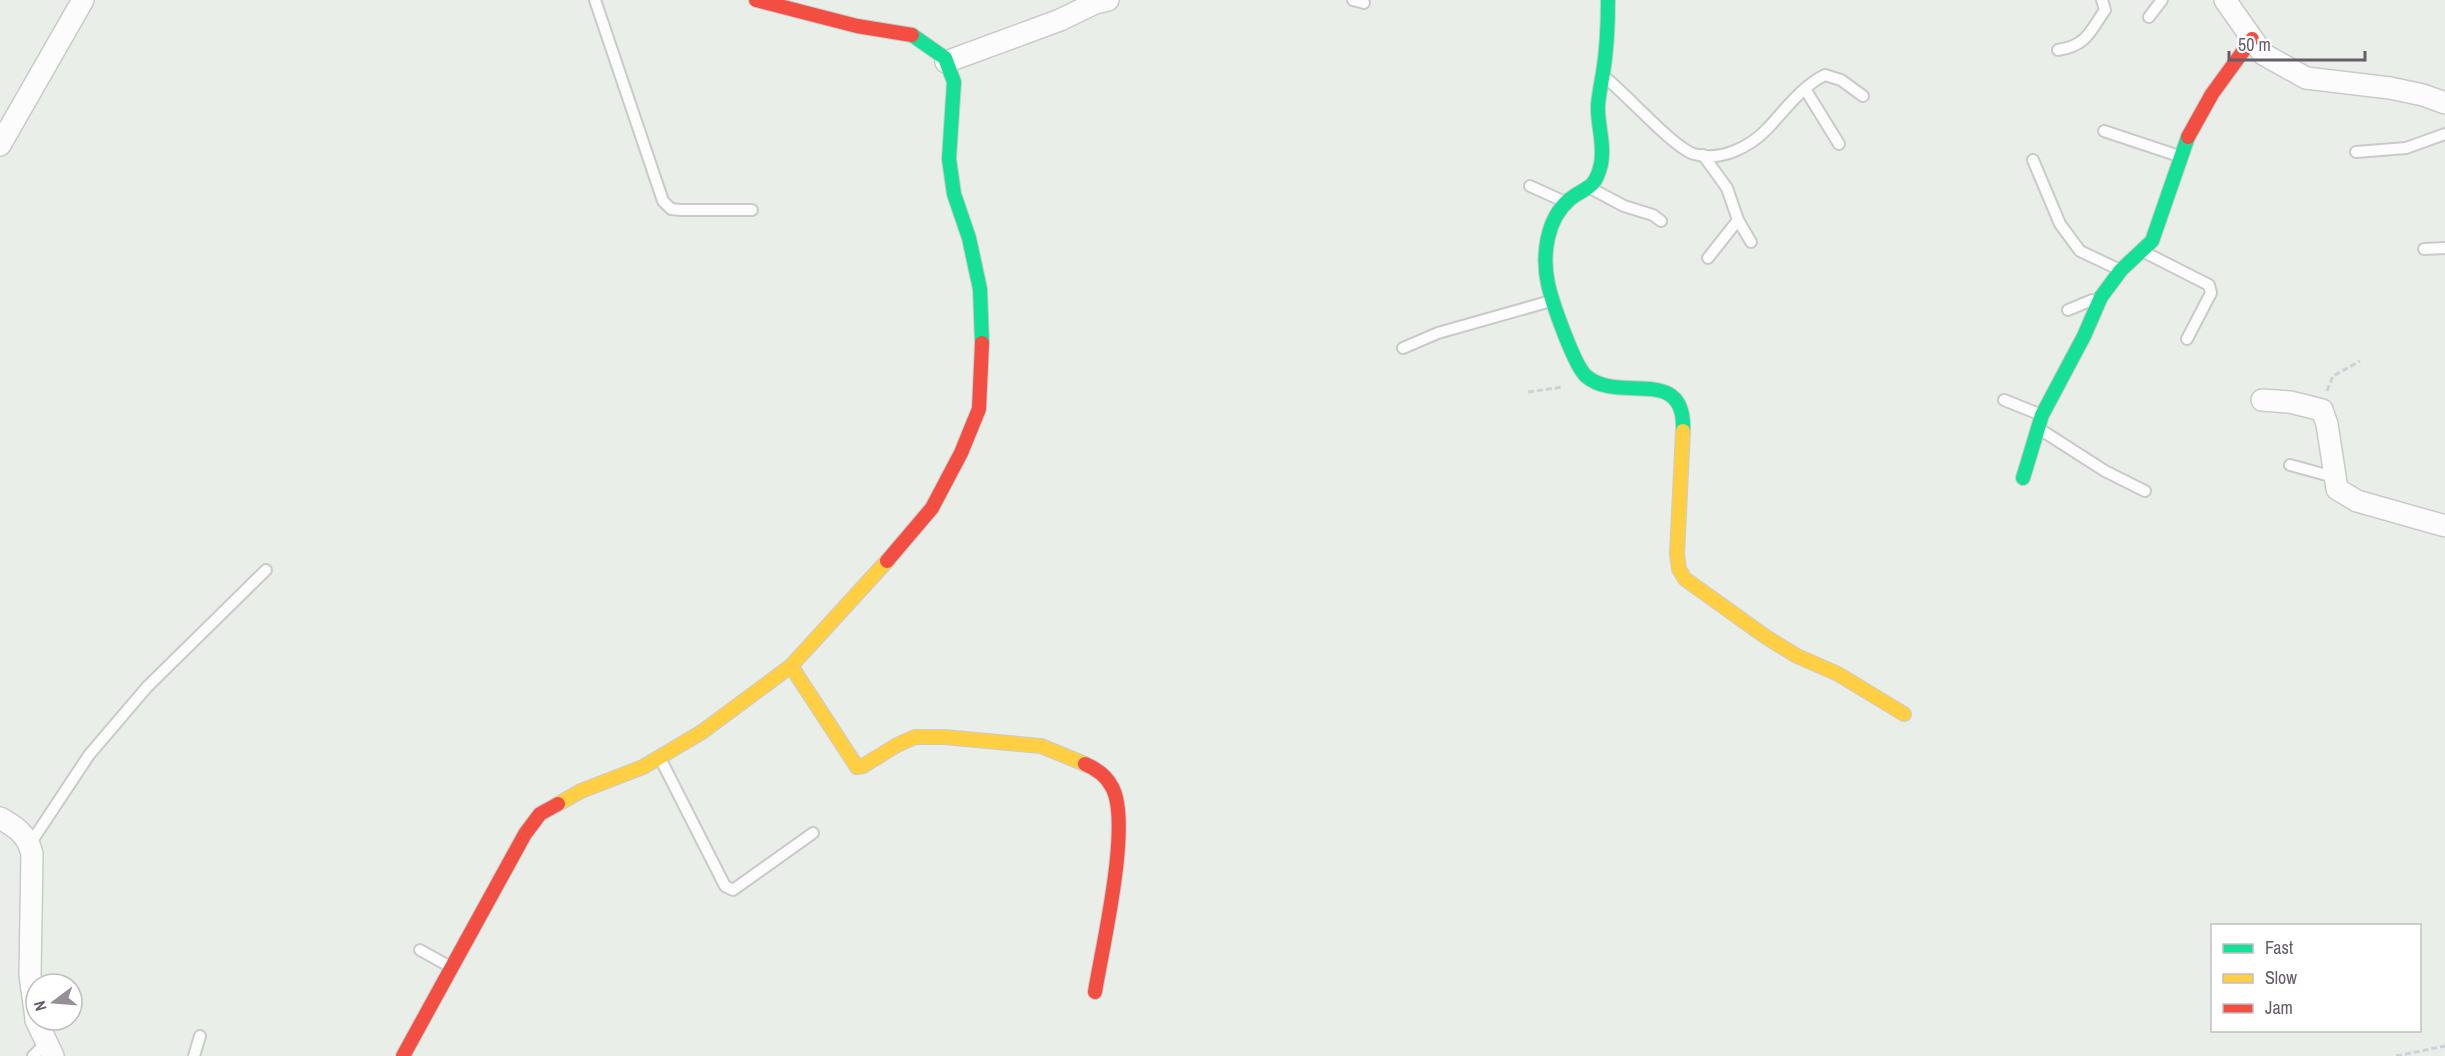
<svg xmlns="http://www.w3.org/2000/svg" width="2445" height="1056" viewBox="0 0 2445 1056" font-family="'Archivo Narrow',sans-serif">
<rect width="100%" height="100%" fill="#e9eee9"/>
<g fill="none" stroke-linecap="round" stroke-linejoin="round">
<g stroke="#cacaca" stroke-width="14">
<g id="lane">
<polyline points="595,0 663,201 671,209 681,210 752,210"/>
<polyline points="1353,0 1364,3"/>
<polyline points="2149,17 2162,0"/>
<path d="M2058 50C2087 45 2089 33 2105 10L2102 0"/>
<path d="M1607 79C1627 95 1674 148 1694 154 1721 162 1750 147 1768 128 1785 110 1802 86 1825 75L1841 80 1863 96"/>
<polyline points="1805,89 1839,144"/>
<polyline points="2104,131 2179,156"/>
<polyline points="2356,152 2406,148 2445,134"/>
<polyline points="1703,155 1727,188 1738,220 1751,242"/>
<polyline points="2033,160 2060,224 2080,251 2118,269"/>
<polyline points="1530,186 1563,201"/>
<polyline points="1592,189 1624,206 1653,215 1661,221"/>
<polyline points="2424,249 2445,248"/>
<polyline points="2146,253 2209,285 2211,293 2187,339"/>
<polyline points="1708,258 1738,220"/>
<polyline points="2068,310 2092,300"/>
<polyline points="1403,348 1438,333 1551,301"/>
<polyline points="2004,400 2039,414"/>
<polyline points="2041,430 2105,471 2145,491"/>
<polyline points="2290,465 2334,477"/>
<polyline points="661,760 725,886 733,890 813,833"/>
<polyline points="30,844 89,755 147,687 266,570"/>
<polyline points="420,950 447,965"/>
<polyline points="33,1056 46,1043"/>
<polyline points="194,1056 200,1036"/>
</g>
</g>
<g stroke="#cacaca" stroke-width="24">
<g id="street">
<polyline points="2225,0 2263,54 2306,78 2390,88 2423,95 2445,103"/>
<polyline points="946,62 1060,20 1095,3 1108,0"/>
<polyline points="0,145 83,0"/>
<polyline points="2262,400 2290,402 2322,410 2327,424 2337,489 2357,501 2445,526"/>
<path d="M0 818C16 827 28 835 32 854L30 975 36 1018"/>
<polyline points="36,1020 53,1056"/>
</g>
</g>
<g stroke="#cccbcc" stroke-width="16">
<g id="fast">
<path d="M1608 0C1608 24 1607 49 1603 73 1601 84 1599 94 1598 105 1597 124 1605 144 1601 164 1595 190 1587 186 1570 199 1546 219 1542 256 1548 284 1552 302 1574 365 1586 376 1619 405 1686 363 1683 431"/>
<polyline points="912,35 945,58 954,82 949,159 954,194 969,238 980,289 982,343"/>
<polyline points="2023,478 2042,415 2084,336 2101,297 2121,270 2152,241 2188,137"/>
</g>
</g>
<g stroke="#cccbcc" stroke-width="16">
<g id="slow">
<polyline points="1683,431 1677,554 1679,569 1685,579 1766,637 1797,656 1838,674 1904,714"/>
<polyline points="791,666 857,767 863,766 897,745 915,737 944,737 1041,746 1085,764"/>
<polyline points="558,804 581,791 643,767 702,732 791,666 887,561"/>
</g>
</g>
<g stroke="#cccbcc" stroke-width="16">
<g id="jam">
<polyline points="756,0 857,26 912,35"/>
<polyline points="2188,137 2212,94 2252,39"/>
<polyline points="887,561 932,508 961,453 979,409 982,343"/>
<path d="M1085 764C1097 769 1106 775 1112 787 1132 823 1102 948 1095 992"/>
<polyline points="403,1056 525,834 540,814 558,804"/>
</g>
</g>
<g stroke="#cfd1d6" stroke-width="3" stroke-dasharray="6 3" stroke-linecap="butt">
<polyline points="2327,391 2333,376 2360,361"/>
<polyline points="1528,392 1563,387"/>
<polyline points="2396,1056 2445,1046"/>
</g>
<use href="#lane" stroke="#fcfcfc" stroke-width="10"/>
<use href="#street" stroke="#fcfcfc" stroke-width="21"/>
<use href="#fast" stroke="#16e098" stroke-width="14"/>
<use href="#slow" stroke="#ffcf43" stroke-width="14"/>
<use href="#jam" stroke="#f24e42" stroke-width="14"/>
</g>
<rect x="2211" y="924" width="210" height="108" fill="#ffffff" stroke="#c2bec3" stroke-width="1.5"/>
<rect x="2223" y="944" width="30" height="9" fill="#16e098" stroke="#c2bec3" stroke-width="1.5"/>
<text x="2265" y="954" font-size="18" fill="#675d68">Fast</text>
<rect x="2223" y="974" width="30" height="9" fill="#ffcf43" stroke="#c2bec3" stroke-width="1.5"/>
<text x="2265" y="984" font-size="18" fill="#675d68">Slow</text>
<rect x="2223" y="1004" width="30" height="9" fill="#f24e42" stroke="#c2bec3" stroke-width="1.5"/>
<text x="2265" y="1014" font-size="18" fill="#675d68">Jam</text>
<g transform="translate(54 1002) rotate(254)"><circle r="28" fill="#ffffff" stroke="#c2bec3" stroke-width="1.5"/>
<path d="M0-4.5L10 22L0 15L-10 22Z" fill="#949095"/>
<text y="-9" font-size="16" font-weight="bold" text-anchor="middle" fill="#675d68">N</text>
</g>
<path d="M2229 51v9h136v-9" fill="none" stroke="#675d68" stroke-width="3"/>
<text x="2238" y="51" font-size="18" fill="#675d68" stroke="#ffffff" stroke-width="4.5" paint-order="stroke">50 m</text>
</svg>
